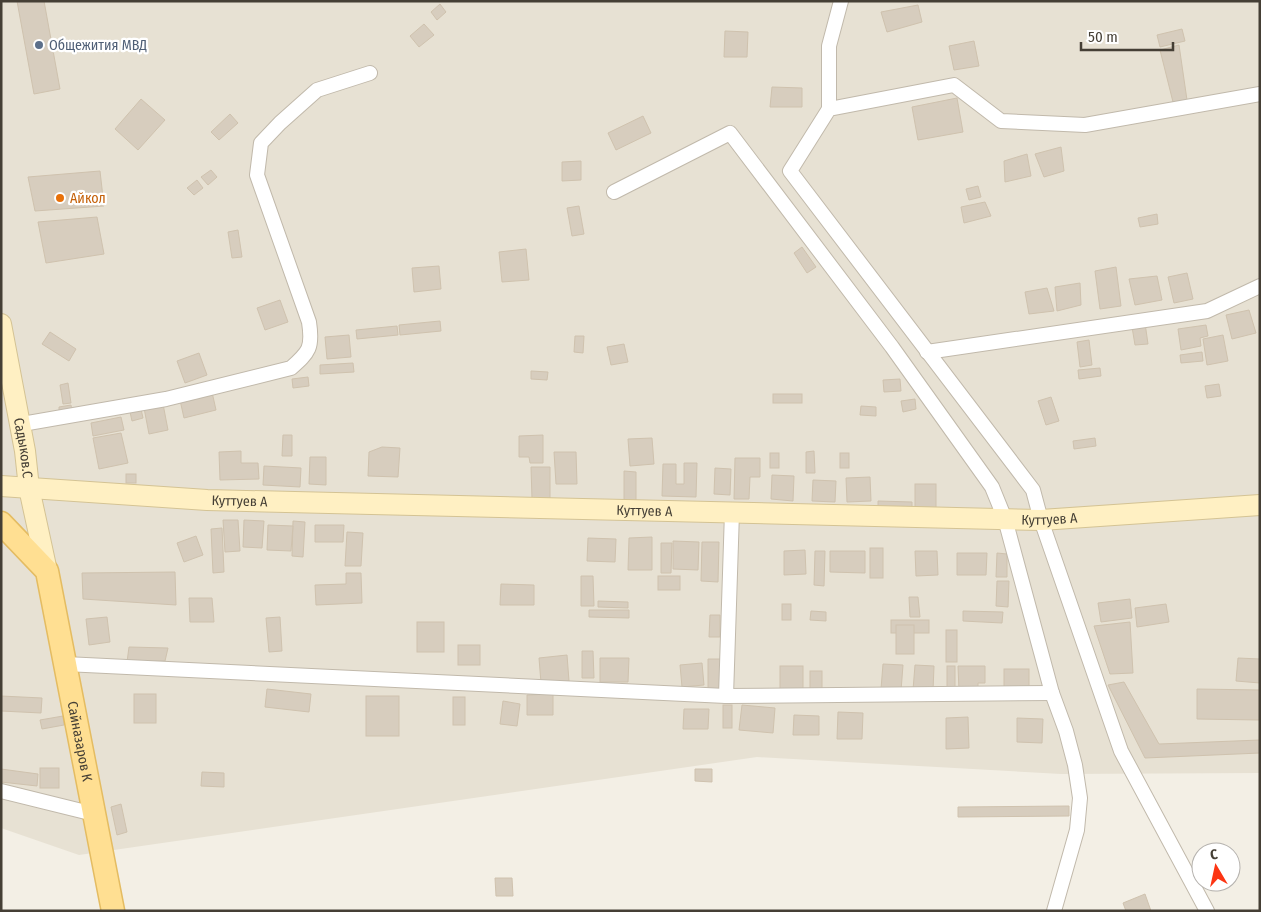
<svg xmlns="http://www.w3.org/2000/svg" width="1261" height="912" viewBox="0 0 1261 912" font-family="'Fira Sans Condensed',sans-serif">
<rect width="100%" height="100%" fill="#f3efe5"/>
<polygon fill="#e7e1d3" points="1,1 1260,1 1260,773 1061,774 757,757 79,855 1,828"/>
<g fill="#d7cdbe" stroke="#cfc2ae">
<polygon points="17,1 44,1 60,89 34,94"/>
<polygon points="440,4 446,12 437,20 431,12"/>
<polygon points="918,5 922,22 887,32 881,12"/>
<polygon points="424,24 434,35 419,47 410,36"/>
<polygon points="1182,29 1185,41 1160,47 1157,35"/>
<polygon points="725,31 748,32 747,57 724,57"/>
<polygon points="974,41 979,66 954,70 949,46"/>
<polygon points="1179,45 1187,100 1173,102 1160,50"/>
<polygon points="772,87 802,88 802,107 770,107"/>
<polygon points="957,98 963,132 918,140 912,107"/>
<polygon points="141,99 165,120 138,150 115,129"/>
<polygon points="230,114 238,123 219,140 211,132"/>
<polygon points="643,116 651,133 616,150 608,133"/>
<polygon points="1061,147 1064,171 1044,177 1035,154"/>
<polygon points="1027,154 1031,176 1005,182 1004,161"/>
<polygon points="581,161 581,180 562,181 562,162"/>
<polygon points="211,170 217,177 208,185 201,177"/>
<polygon points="100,171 104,206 35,211 28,177"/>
<polygon points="197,180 203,188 194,195 187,188"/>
<polygon points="978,186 981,197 969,200 966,189"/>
<polygon points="985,202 991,216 964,223 961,207"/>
<polygon points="579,206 584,234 572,236 567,208"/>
<polygon points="1157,214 1158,224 1140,227 1138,218"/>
<polygon points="97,217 104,254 46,263 38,222"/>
<polygon points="238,230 242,257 232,258 228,232"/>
<polygon points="802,247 816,267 807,273 794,253"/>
<polygon points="526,249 529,280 502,282 499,252"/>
<polygon points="439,266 441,289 414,292 412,268"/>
<polygon points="1116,267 1121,306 1100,309 1095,271"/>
<polygon points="1187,273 1193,299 1174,303 1168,277"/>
<polygon points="1157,276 1162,300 1135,305 1129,279"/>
<polygon points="1080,283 1081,305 1057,311 1055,287"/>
<polygon points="1047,288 1054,311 1029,314 1025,292"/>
<polygon points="280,300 288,322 265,330 257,308"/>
<polygon points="1249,310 1256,333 1232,339 1226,315"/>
<polygon points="440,321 441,331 400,335 399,325"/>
<polygon points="1145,323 1148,344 1135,345 1132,327"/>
<polygon points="1206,325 1208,336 1200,338 1201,346 1181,350 1178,329"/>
<polygon points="397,326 398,335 357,339 356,330"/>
<polygon points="50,332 76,349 69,361 42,344"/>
<polygon points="349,335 351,357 327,359 325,337"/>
<polygon points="1223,335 1228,361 1207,365 1203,339"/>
<polygon points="575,336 584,336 583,353 574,352"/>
<polygon points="1089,340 1092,365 1080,367 1077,342"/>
<polygon points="624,344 628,362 611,365 607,347"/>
<polygon points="1202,352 1203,361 1181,363 1180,355"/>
<polygon points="199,353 207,375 185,383 177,361"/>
<polygon points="353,363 354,372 320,374 320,365"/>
<polygon points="1100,368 1101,376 1079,379 1078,370"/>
<polygon points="531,371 548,372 547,380 531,379"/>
<polygon points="308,377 309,386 293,388 292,379"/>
<polygon points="900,379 901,391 884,392 883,380"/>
<polygon points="68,383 71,403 63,404 60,385"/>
<polygon points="1219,384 1221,396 1207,398 1205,386"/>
<polygon points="212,392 216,410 184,418 180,400"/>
<rect x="773" y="394" width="29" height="9"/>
<polygon points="1051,397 1059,421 1046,425 1038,401"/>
<polygon points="915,399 916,409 903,412 901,401"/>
<polygon points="163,404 168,430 149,434 144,408"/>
<polygon points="71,405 72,411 59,413 59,407"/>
<polygon points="861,406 876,407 876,416 860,415"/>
<polygon points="141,409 143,418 132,421 130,412"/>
<polygon points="121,417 124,430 93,436 91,423"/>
<polygon points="121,433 128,463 99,469 93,438"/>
<polygon points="283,435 292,435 292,456 282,456"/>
<polygon points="543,435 543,463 530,463 529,457 519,457 519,436"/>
<polygon points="652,438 654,464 630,466 628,439"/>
<polygon points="1095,438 1096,446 1074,449 1073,441"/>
<polygon points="382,447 400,448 398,477 368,476 369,452"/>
<polygon points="241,451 241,463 258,463 259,479 220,480 219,452"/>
<polygon points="814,451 815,473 806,473 806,452"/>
<polygon points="554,452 576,452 577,484 556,484"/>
<rect x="770" y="453" width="9" height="15"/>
<rect x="840" y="453" width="9" height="15"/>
<polygon points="310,457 326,457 326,485 309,484"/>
<polygon points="735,458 760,458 760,477 750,477 749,499 734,499"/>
<polygon points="684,463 697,463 696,497 662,496 663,464 676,464 676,484 684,484"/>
<polygon points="264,466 301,468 300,487 263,485"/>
<polygon points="531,467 550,467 550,499 532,499"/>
<polygon points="715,468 731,469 730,495 714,494"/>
<polygon points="624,471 636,472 636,501 624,501"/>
<rect x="126" y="474" width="10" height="9"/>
<polygon points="772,475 794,476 793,501 771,499"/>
<polygon points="870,477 871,501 847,502 846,478"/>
<polygon points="813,480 836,481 835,502 812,501"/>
<rect x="915" y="484" width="21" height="28"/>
<polygon points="878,501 912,502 912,513 878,512"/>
<polygon points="223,520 238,520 240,551 225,552"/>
<polygon points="244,520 264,521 262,548 243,547"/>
<polygon points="293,521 305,522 303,557 292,556"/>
<polygon points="268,525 293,526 291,551 267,550"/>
<polygon points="315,525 344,525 343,542 315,542"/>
<polygon points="222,528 224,572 213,573 211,529"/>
<polygon points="347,532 363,533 361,566 345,566"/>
<polygon points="196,536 203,555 184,562 177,543"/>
<polygon points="652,537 652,570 628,570 629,538"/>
<polygon points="588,538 616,539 615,562 587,561"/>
<polygon points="673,541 699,542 698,570 673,569"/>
<polygon points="702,542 719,542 718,582 701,581"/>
<polygon points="661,543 672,543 671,573 661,573"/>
<rect x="870" y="548" width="13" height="30"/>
<polygon points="805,550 806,574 784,575 784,551"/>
<polygon points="815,551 825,551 824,586 814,585"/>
<polygon points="830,551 865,551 865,573 830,572"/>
<polygon points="915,551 937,551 938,575 916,576"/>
<polygon points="957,553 987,553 986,575 957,575"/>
<polygon points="997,553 1007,554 1007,577 996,577"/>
<polygon points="175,572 176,605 83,599 82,573"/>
<polygon points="346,573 361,573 362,603 316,605 315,585 346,584"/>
<polygon points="581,576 593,576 594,606 581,606"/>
<rect x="658" y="576" width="22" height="14"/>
<polygon points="997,581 1009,581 1008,607 996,606"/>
<polygon points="501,584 534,585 534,605 500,605"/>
<polygon points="909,597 918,597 920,617 910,617"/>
<polygon points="189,598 212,598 214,622 190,622"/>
<polygon points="1130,599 1132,618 1101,622 1098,603"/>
<polygon points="598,601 628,602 628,608 598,607"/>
<rect x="782" y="604" width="9" height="16"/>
<polygon points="1166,604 1169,622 1137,627 1135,608"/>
<polygon points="589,610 629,610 629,618 589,617"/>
<polygon points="811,611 826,612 826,621 810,620"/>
<polygon points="963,611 1003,612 1002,623 963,621"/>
<polygon points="710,615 720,615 720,637 709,637"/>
<polygon points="107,617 110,642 89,645 86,619"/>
<polygon points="280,617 282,651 269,652 266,618"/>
<rect x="891" y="620" width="38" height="13"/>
<rect x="417" y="622" width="27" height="30"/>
<polygon points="1130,622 1133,673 1110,674 1094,626"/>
<rect x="896" y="625" width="18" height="29"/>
<rect x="946" y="630" width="11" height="32"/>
<rect x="458" y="645" width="22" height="20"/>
<polygon points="129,647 168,648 165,661 127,662"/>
<polygon points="582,651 593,651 594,678 582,678"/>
<polygon points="567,655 569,681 541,683 539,658"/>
<polygon points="600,658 629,658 628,682 600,682"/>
<polygon points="1238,658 1260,659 1260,683 1236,681"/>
<polygon points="708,659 723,659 722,689 708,689"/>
<polygon points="702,663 704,685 682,687 680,665"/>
<polygon points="883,664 903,665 901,691 881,689"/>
<polygon points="915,665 934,666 933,691 913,690"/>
<rect x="780" y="666" width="23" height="24"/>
<rect x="947" y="666" width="8" height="25"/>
<polygon points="958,666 985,666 985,683 978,683 978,691 959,691"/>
<rect x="1004" y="669" width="25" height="21"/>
<rect x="810" y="671" width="12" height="20"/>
<polygon points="1124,682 1159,744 1260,740 1260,753 1145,758 1108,685"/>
<polygon points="267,689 311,694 309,712 265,707"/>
<polygon points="1197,689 1260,690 1260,720 1197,719"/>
<rect x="134" y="694" width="22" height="29"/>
<polygon points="553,694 553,715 527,715 527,695"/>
<polygon points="1,696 42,698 41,713 1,711"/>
<rect x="366" y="696" width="33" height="40"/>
<rect x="453" y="697" width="12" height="28"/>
<polygon points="503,701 520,704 517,726 500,724"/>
<rect x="723" y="705" width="9" height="23"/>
<polygon points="742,705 775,708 773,733 739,730"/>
<polygon points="684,709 709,709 708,729 683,729"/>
<polygon points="838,712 863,713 862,739 837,739"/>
<polygon points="794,715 819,716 819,735 793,735"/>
<polygon points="63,716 64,725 42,729 40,720"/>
<polygon points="968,717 969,748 946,749 946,718"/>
<polygon points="1017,718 1043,719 1042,743 1017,742"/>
<rect x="40" y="768" width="19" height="20"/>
<polygon points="1,769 38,774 37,786 1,782"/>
<polygon points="695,769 712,769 712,782 695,781"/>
<polygon points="202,772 224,773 224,787 201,786"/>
<polygon points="121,804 127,832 117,835 111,807"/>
<polygon points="1069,806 1069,816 958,817 958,807"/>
<polygon points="495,878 512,878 513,896 496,896"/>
<polygon points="1145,894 1151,911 1126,911 1123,903"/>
</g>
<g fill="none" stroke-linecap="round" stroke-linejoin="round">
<g stroke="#c1b9ab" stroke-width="16">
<g id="street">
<polyline points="829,109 829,46 841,1"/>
<polyline points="614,192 730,133 892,347 992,487 1005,519 1052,693 1066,731 1075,765 1080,798 1077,830 1054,911"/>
<polyline points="927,352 1207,311 1260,286"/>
<path d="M20 422 28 423 166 399 291 368C309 352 313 348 309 322L257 175 261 143 280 123 317 90 370 73"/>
<polyline points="732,512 726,696 1052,693"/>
<polyline points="65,664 726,696"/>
<polyline points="1,791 94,814"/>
<polyline points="1207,911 1121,751 1041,520 1033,490 790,171 829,109 954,85 1001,121 1085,125 1260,94"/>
</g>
</g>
<g stroke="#d4c394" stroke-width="22">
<g id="secondary">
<path id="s1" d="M1 324 25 451 29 488 47 571"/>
<path id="s2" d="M1 486 207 500 1041 520 1260 505"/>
</g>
</g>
<g stroke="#e4bc62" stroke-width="25">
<g id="primary">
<path id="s3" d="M1 523 47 571 113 911"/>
</g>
</g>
<use href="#street" stroke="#fff" stroke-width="14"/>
<use href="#secondary" stroke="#fff0c3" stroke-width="20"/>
<use href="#primary" stroke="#ffdf92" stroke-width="22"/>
</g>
<circle fill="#5c6f8a" stroke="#fff" stroke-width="2" cx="39" cy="45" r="5"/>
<circle fill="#e8710a" stroke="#fff" stroke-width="2" cx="60" cy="198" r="5"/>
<g text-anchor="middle" stroke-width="4.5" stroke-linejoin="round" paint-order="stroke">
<g font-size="14" fill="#4e5e75" stroke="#fff" text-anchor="start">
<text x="49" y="50">Общежития МВД</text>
</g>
<g font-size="14" fill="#c56008" stroke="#fff" text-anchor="start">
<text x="70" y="203">Айкол</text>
</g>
<g font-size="14" fill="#453f35" stroke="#fff">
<text dy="5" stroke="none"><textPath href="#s1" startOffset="126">Садыков.С</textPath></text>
<text dy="5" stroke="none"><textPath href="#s2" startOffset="239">Куттуев А</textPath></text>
<text dy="5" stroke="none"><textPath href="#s2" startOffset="644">Куттуев А</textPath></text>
<text dy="5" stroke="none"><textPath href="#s2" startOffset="1049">Куттуев А</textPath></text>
<text dy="5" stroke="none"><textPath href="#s3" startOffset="240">Сайназаров К</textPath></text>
</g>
</g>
<rect width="1261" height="912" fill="none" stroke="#453f35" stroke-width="5"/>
<g transform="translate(1216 867) rotate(351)"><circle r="24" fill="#ffffff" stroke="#b5b2ae"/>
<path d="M0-4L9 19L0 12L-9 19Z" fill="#fc3513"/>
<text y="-8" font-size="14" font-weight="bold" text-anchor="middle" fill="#453f35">С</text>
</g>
<path d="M1081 42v8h92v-8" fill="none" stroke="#453f35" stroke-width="2.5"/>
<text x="1088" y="42" font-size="15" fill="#453f35" stroke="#ffffff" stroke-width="4" paint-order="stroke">50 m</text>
</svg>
